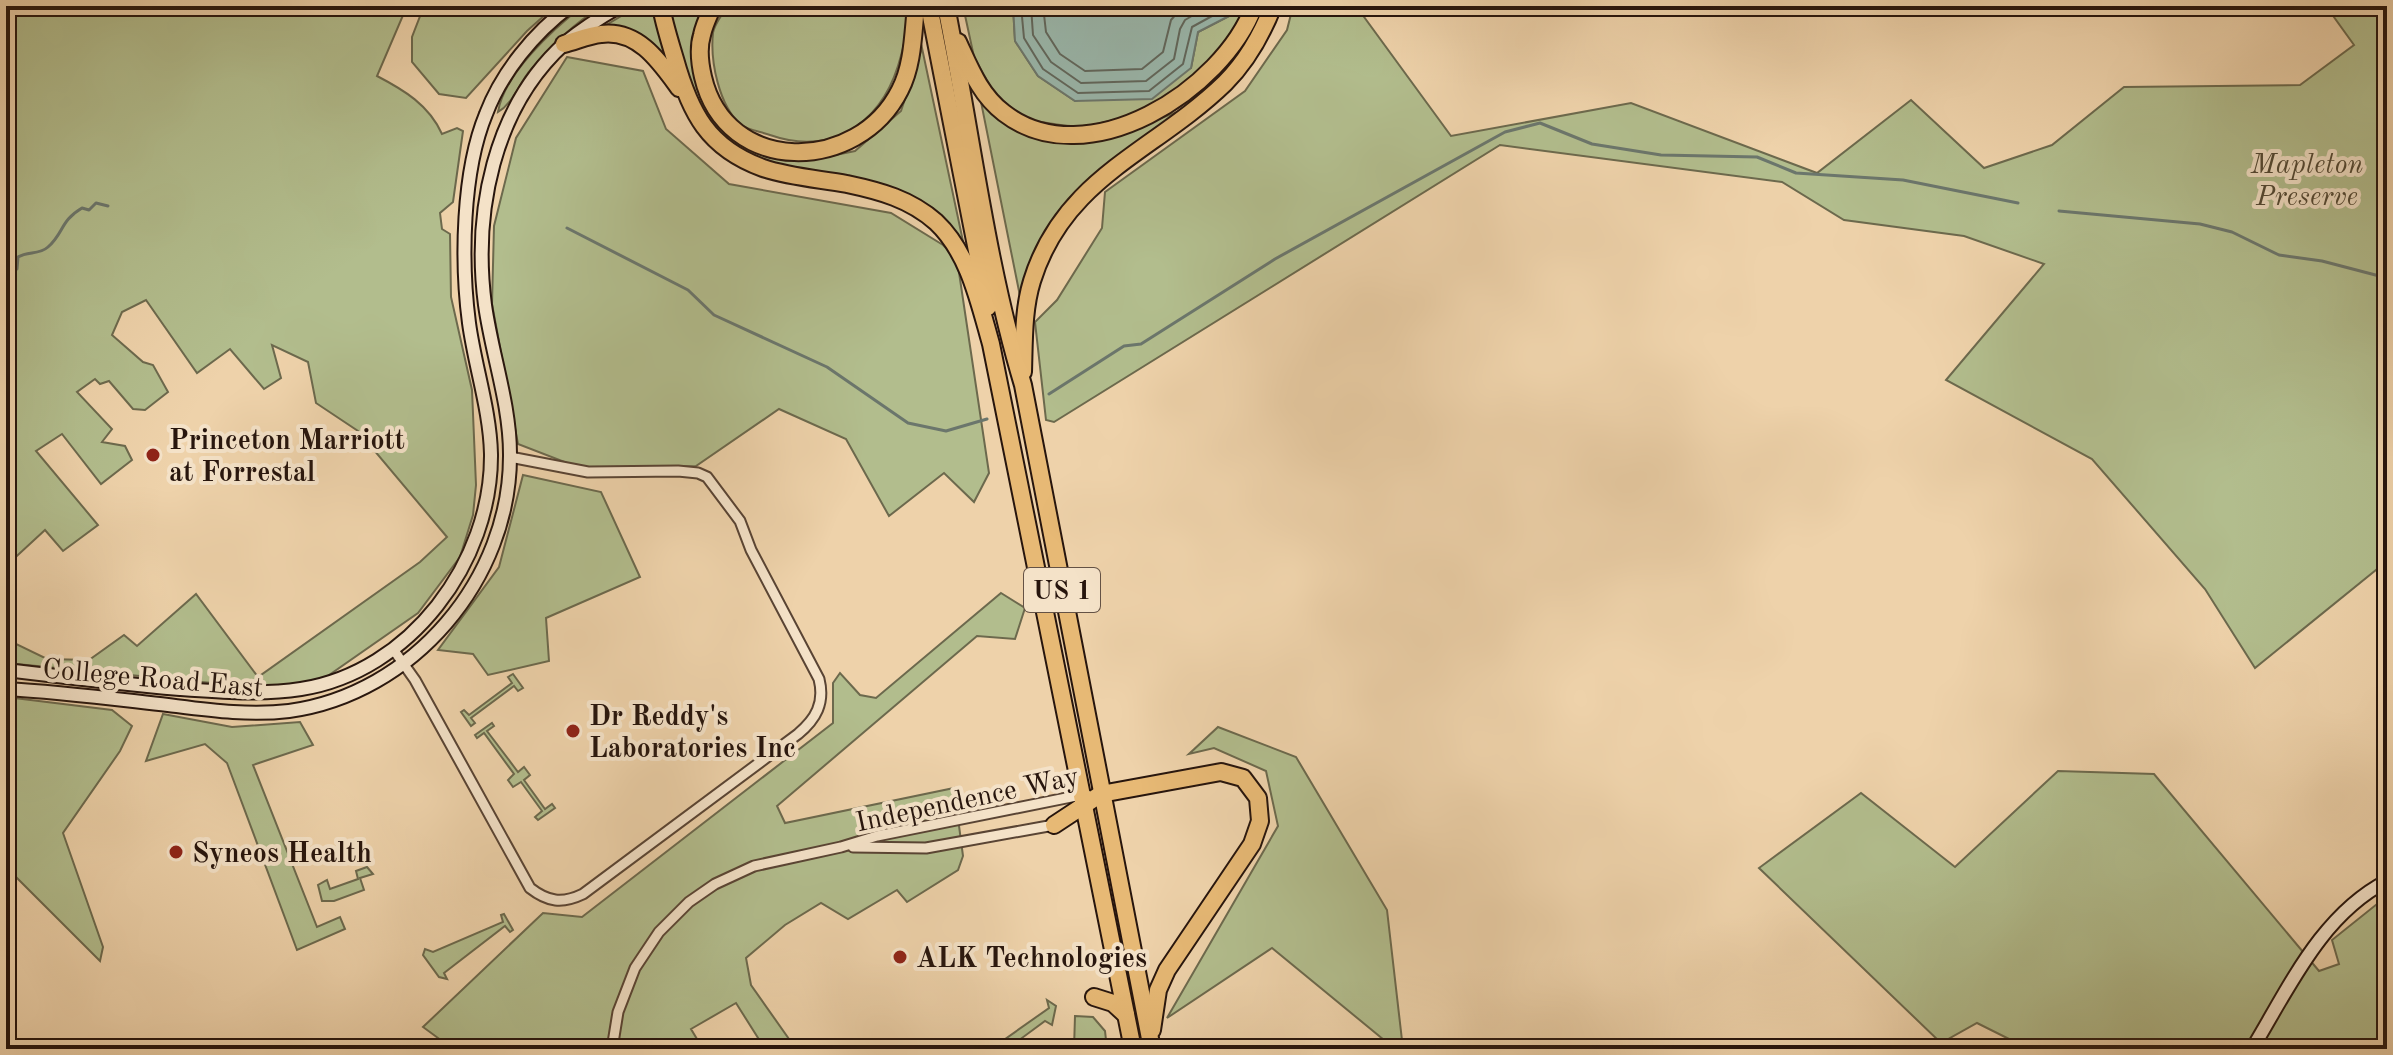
<svg xmlns="http://www.w3.org/2000/svg" width="2393" height="1055" viewBox="0 0 2393 1055" font-family="'Old Standard TT',serif">
<rect width="100%" height="100%" fill="#eed2aa"/>
<filter id="stains"><feTurbulence type="fractalNoise" baseFrequency=".0025" numOctaves="4"/><feColorMatrix values="0 0 0 0 .2 0 0 0 0 .09 0 0 0 0 .02 0 0 0 .5 -.17"/></filter>
<radialGradient id="worn" r=".72"><stop offset=".6" stop-color="#630" stop-opacity="0"/><stop offset="1" stop-color="#630" stop-opacity=".3"/></radialGradient>
<g fill="#b2bd8d" stroke="#6c694d" stroke-width="2">
<path d="M6 6H407L377 76C404 90 429 105 442 134L457 128 463 131 453 202 440 213 442 229 450 234 451 297 472 390 476 485 473 515 460 557 418 613 319 682 264 688 6 663V639L47 659 89 660 124 635 137 646 196 594 258 677 420 562 447 537 358 431 316 403 308 362 272 345 281 378 264 389 230 349 197 373 146 300 122 312 112 335 143 362 153 365 168 392 145 410 133 409 109 381 100 384 95 379 77 392 112 429 102 442 125 446 132 460 101 484 62 434 36 451 98 525 63 551 45 530 6 566V519L10 479 6 477Z"/>
<polygon points="424,6 555,6 527,31 466,98 439,94 412,62 412,37"/>
<path d="M583 6H602C573 24 550 46 528 73 518 86 513 103 498 112 504 74 553 29 583 6Z"/>
<polygon points="638,6 652,6 671,68 603,27"/>
<path d="M668 6H706L695 72 707 108 786 158 811 160 855 151 901 111 922 48 964 246 941 220 770 163C690 132 688 80 668 6Z"/>
<path d="M727 6H907C909 27 904 46 898 66 879 125 830 156 770 135 762 132 748 130 741 125 719 106 710 61 713 33 714 24 723 14 727 6Z"/>
<polygon points="963,6 1013,6 1015,41 1038,76 1075,101 1191,68 1198,32 1231,15 1233,6 1249,6 1213,66 1156,110 1080,128 1028,120 995,95 974,57"/>
<polygon points="1293,6 1356,6 1451,136 1631,103 1817,173 1911,100 1984,168 2052,145 2124,87 2300,85 2354,45 2326,6 2387,6 2387,561 2255,668 2205,589 2092,459 1946,380 2044,264 1964,236 1844,220 1782,182 1500,145 1054,422 1046,420 1035,322 1057,300 1102,228 1105,192 1245,91 1287,30"/>
<polygon points="567,57 643,71 666,129 729,184 891,213 943,245 957,259 989,473 974,502 944,473 889,516 846,439 779,409 696,466 580,468 518,444 492,304 494,226 516,138"/>
<polygon points="979,92 1008,120 1121,133 1188,108 1062,212 1035,252 1022,306"/>
<polygon points="523,475 601,492 640,577 546,618 549,661 488,675 473,654 438,650 499,567"/>
<polygon points="1001,593 1025,608 1015,639 977,636 777,806 785,823 954,788 963,856 958,870 907,902 897,890 848,919 821,903 785,925 746,958 751,985 796,1049 765,1049 736,1003 691,1029 703,1049 453,1049 423,1027 543,913 582,917 833,723 833,683 840,673 860,695 876,698"/>
<polygon points="513,674 523,688 518,691 514,686 471,718 475,723 471,726 461,712 464,710 469,715 512,683 508,677"/>
<polygon points="6,697 112,710 132,726 120,751 63,833 103,947 100,961 6,867"/>
<polygon points="163,714 232,727 300,722 313,745 253,765 317,927 340,917 345,929 297,950 227,763 205,744 146,761"/>
<polygon points="492,723 494,726 487,731 518,772 524,767 530,775 524,780 545,809 552,804 555,808 538,820 535,817 542,811 521,782 513,787 508,780 514,774 484,733 477,738 475,735"/>
<polygon points="1218,727 1296,757 1387,910 1403,1049 1395,1049 1272,948 1167,1018 1278,826 1266,771 1214,748 1189,754"/>
<polygon points="2058,771 2154,774 2319,971 2339,964 2332,940 2387,896 2387,1049 2029,1049 1977,1023 1941,1043 1759,868 1861,793 1955,867"/>
<polygon points="367,867 373,874 360,878 364,890 334,901 322,901 318,885 327,880 330,889 358,879 356,871"/>
<polygon points="504,914 513,930 510,932 505,926 444,973 447,979 439,977 423,955 425,949 433,952 503,922 501,915"/>
<polygon points="1047,1000 1056,1006 1052,1025 1045,1021 1007,1049 991,1049 1049,1008"/>
<polygon points="1075,1016 1093,1017 1105,1031 1107,1049 1074,1049"/>
</g>
<polygon fill="#99b7ac" stroke="#6b766c" stroke-width="2" points="1013,6 1233,6 1231,15 1198,32 1191,68 1152,99 1075,101 1038,76 1015,41"/>
<g fill="none" stroke-linecap="round" stroke-linejoin="round">
<g stroke="#60665c" stroke-width="2">
<polyline points="1021,6 1024,38 1043,69 1078,93 1149,91 1183,64 1192,27 1223,10 1225,6"/>
<polyline points="1031,6 1033,35 1051,62 1081,83 1146,81 1174,59 1180,29 1185,20 1209,6"/>
<polyline points="1043,6 1046,32 1060,54 1085,71 1142,69 1163,52 1171,20 1183,6"/>
</g>
<g stroke="#6b766c" stroke-width="3">
<polyline points="2059,211 2200,224 2232,232 2279,255 2322,261 2387,278"/>
<polyline points="567,228 688,290 714,315 827,367 908,423 946,431 987,419"/>
<path d="M6 275 17 269 18 257C28 251 39 255 48 247 64 233 60 221 82 208L89 210 96 203 108 206"/>
<polyline points="1049,394 1124,346 1141,344 1275,259 1505,132 1540,123 1592,144 1661,155 1757,157 1796,173 1903,180 2018,203"/>
</g>
<g stroke="#594434" stroke-width="13">
<g id="street">
<path d="M393 649 415 680 530 888C548 902 562 904 583 894L798 734C816 719 825 703 819 679L751 550 740 521 707 477 698 473 678 471 588 472 510 457"/>
<polyline points="853,847 926,848 1054,825"/>
<polyline points="612,1049 618,1012 635,968 659,932 689,902 715,884 754,866 841,847 877,836 1086,794"/>
</g>
</g>
<g stroke="#27150d" stroke-width="16">
<g id="secondary">
<path d="M6 670C64 677 122 684 180 689 221 692 261 695 301 689 410 672 492 562 491 454 490 410 475 367 469 323 461 262 462 172 486 114 502 72 534 33 570 6"/>
<path d="M6 689C60 692 114 699 168 705 208 710 249 716 289 711 413 694 511 579 510 454 510 404 492 355 485 305 473 213 493 108 565 43 582 29 601 17 620 6"/>
<path d="M2252 1049C2289 988 2321 915 2387 881"/>
</g>
</g>
<g stroke="#27150d" stroke-width="20">
<g id="highway">
<path d="M661 6C664 24 670 42 675 59 690 113 708 148 763 168 789 177 820 179 847 184 880 191 910 199 936 222 969 253 979 302 991 344L1133 1049"/>
<path d="M713 6C709 15 704 25 702 35 698 48 700 64 703 77 726 176 858 174 900 90 913 65 913 34 916 6"/>
<polyline points="929,6 988,307"/>
<path d="M946 6C971 132 986 262 1023 385L1152 1049"/>
<path d="M958 42C970 68 980 95 1004 113 1087 177 1223 90 1254 6"/>
<path d="M564 44C576 41 589 35 601 34 638 29 660 62 679 88"/>
<path d="M1023 372C1024 342 1023 310 1032 281 1064 177 1154 152 1225 83 1246 62 1262 34 1273 6"/>
<polyline points="1054,825 1101,794 1221,772 1243,778 1258,798 1260,821 1252,844 1167,970 1158,990 1152,1030"/>
<polyline points="1094,997 1113,1003 1126,1015"/>
</g>
</g>
<use href="#street" stroke="#f4e2c8" stroke-width="9"/>
<use href="#secondary" stroke="#f4e2c8" stroke-width="12"/>
<use href="#highway" stroke="#e7b975" stroke-width="16"/>
</g>
<g fill="#8f2418" stroke="#f4e2c8" stroke-width="3">
<circle cx="153" cy="455" r="8"/>
<circle cx="573" cy="731" r="8"/>
<circle cx="176" cy="852" r="8"/>
<circle cx="900" cy="957" r="8"/>
</g>
<g text-anchor="middle" stroke-width="8" stroke-linejoin="round" paint-order="stroke">
<rect fill="#f4e2c8" stroke="#645245" stroke-width="2" x="1024" y="568" width="76" height="44" rx="6"/>
<g font-size="26" font-weight="bold" fill="#27150d">
<text x="1062" y="599">US 1</text>
</g>
<g font-size="28" font-style="italic" fill="#514733" stroke="#f4e2c8">
<text x="2307" y="173">Mapleton<tspan x="2307" dy="32">Preserve</tspan></text>
</g>
<g font-size="28" font-weight="bold" fill="#27150d" stroke="#f4e2c8" text-anchor="start">
<text x="169" y="449">Princeton Marriott<tspan x="169" dy="32">at Forrestal</tspan></text>
<text x="589" y="725">Dr Reddy's<tspan x="589" dy="32">Laboratories Inc</tspan></text>
<text x="192" y="862">Syneos Health</text>
<text x="916" y="967">ALK Technologies</text>
</g>
<g font-size="28" fill="#27150d" stroke="#f4e2c8">
<text transform="translate(153 677) rotate(5)" y="10">College Road East</text>
<text transform="translate(967 798) rotate(-12)" y="10">Independence Way</text>
</g>
</g>
<rect width="2393" height="1055" fill="none" stroke="#eed2aa" stroke-width="32"/>
<rect x="8" y="8" width="2377" height="1039" fill="none" stroke="#27150d" stroke-width="4"/>
<rect x="16" y="16" width="2361" height="1023" fill="none" stroke="#27150d" stroke-width="2"/>
<rect width="100%" height="100%" filter="url(#stains)"/>
<rect width="100%" height="100%" fill="url(#worn)"/>
</svg>
